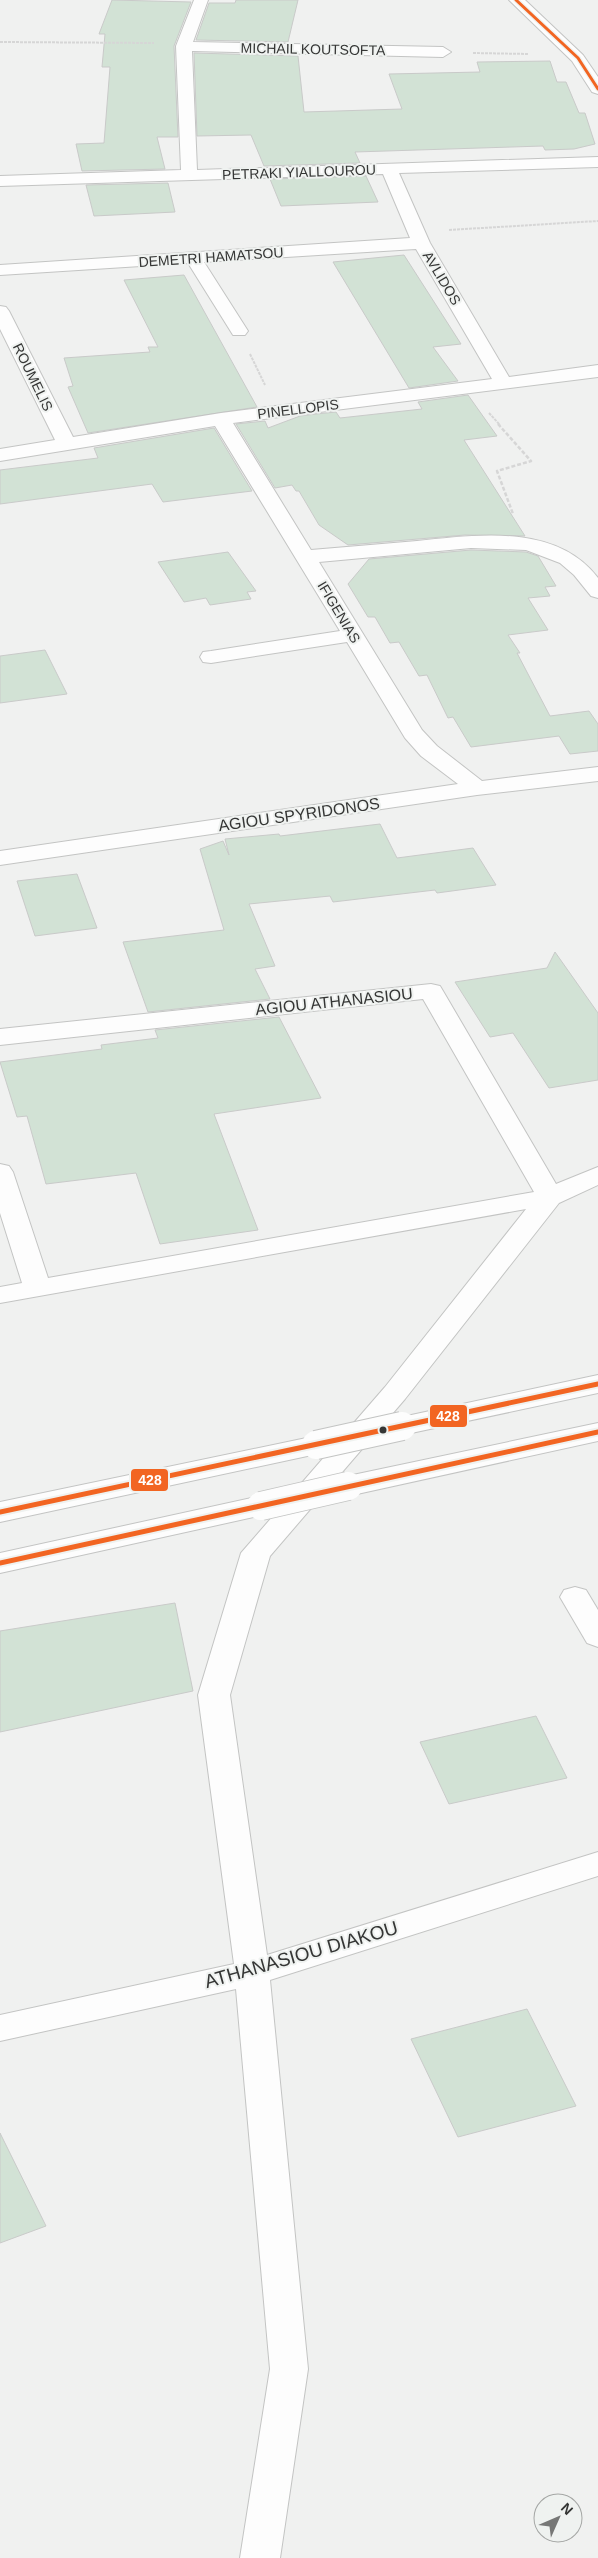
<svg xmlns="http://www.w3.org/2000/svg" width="598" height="2558" viewBox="0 0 598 2558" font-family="Helvetica,sans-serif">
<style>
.building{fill:#d2e2d5;stroke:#c9cac9}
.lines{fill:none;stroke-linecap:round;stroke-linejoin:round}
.minor-casing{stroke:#c3c4c3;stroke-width:2}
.major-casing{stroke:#c3c4c3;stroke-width:2}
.path-far1{stroke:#d6d6d6;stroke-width:2;stroke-dasharray:3 1;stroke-linecap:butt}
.path{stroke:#d6d6d6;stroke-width:2.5;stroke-dasharray:4 2;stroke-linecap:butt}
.minor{fill:#fdfdfd;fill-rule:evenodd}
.major{fill:#fdfdfd;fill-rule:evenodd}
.major-bridge-casing{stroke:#c3c4c3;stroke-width:30;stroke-linecap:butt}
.major-bridge{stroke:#fdfdfd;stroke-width:28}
.bus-1-far1-casing{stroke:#eff2f0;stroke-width:5.5}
.bus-1-casing{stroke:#eff2f0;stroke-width:9}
.bus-1-far1{stroke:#f26522;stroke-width:3}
.bus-1{stroke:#f26522;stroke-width:5}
.bus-dot{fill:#353635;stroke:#eff2f0;stroke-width:2}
.labels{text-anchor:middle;stroke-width:4;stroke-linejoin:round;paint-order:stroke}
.far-street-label{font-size:14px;fill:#353635;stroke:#eff2f0}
.street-label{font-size:16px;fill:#353635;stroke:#eff2f0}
.near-street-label{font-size:19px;fill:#353635;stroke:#eff2f0}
.line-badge{stroke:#eff2f0;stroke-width:2}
.badge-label{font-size:14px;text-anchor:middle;font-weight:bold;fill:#fff}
</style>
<rect width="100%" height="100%" fill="#f0f1f0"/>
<!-- building -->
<g class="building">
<polygon points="112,0 191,2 174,46 178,137 157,137 165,169 82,171 76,144 104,143 110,67 102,67 105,34 99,34"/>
<polygon points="236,0 298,0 288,42 196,40 209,3 235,3"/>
<polygon points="194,53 298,56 304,112 402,109 389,74 480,72 477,62 550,61 557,82 566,82 579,113 585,113 595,144 574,149 545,150 543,146 355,152 360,163 264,166 251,135 197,136"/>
<polygon points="366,176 378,202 281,206 270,179"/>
<polygon points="168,183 175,212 94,216 86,185"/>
<polygon points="404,255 461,344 433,347 458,381 409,388 333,262"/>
<polygon points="184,275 257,407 88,433 68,387 73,386 64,358 150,352 148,347 158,347 124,280"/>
<polygon points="468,395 497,436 464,440 525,536 465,535 348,545 319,525 299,491 296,491 292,485 275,488 236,424 265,421 268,428 300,416 316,414 336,412 340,418 422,409 418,402"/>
<polygon points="214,428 252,491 163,502 152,484 0,504 0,470 98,458 94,448"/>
<polygon points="471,550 526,552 538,556 556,586 545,587 550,596 528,598 548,630 508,635 520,653 517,653 550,716 589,711 598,724 598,751 570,754 559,736 471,747 453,717 448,718 427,675 419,676 399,642 390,643 375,617 368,617 348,584 369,559"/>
<polygon points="228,552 256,591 247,592 251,599 210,605 206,598 184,602 158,562"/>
<polygon points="45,650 67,694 0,703 0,656"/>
<polygon points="380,824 397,858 473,848 496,885 437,893 435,890 333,902 330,896 249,904 275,966 255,969 270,999 148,1012 123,942 224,930 200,849 223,841 229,855 225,839 279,834 280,836"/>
<polygon points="77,874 97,928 35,936 17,881"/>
<polygon points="555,952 598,1013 598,1080 549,1088 513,1033 490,1037 455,982 547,968"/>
<polygon points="279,1017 321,1098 214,1114 258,1230 160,1244 136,1173 46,1184 27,1116 17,1117 0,1062 102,1049 101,1045 158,1038 155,1030"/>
<polygon points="175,1603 193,1691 0,1732 0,1631"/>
<polygon points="536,1716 567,1778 449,1804 420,1742"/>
<polygon points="527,2009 576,2106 458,2137 411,2039"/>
<polygon points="0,2133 46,2226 0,2243"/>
</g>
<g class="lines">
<!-- minor casing -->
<g class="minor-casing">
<g id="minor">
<path d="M194 0H208L193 42 443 47 451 52 443 57 192 51 197 170 598 157V167L399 173 430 243 509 377 598 365V377L233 423 311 550C347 547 382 544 417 541 478 535 556 523 598 578V598L591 596 574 575 560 563 526 550 471 548 319 562 422 730 437 746 482 781 598 767V781L477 795 0 865V851L458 784 421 756 405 738 347 642 211 663 203 662 200 657 203 652 211 651 340 631 215 426 0 461V449L55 440 0 329V306L6 307 9 311 73 437 221 413 492 379 416 249 204 262 248 331 245 335H233L188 263 0 275V265L410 238 383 174 0 186V176L181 170 176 46Z"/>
<polygon points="509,0 525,0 583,55 598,77 598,94 592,92 572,61"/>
<polygon points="431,984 440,986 443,991 556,1184 598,1167 598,1185 559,1203 405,1399 270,1556 230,1695 267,1955 598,1852 598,1876 270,1980 308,2369 280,2558 240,2558 270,2369 236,1989 0,2041 0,2015 234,1964 198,1695 241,1553 385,1387 526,1209 0,1303 0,1287 22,1283 0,1213 0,1164 9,1166 13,1172 48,1278 534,1192 423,999 0,1045 0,1029"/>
<polygon points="575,1587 586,1590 598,1610 598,1647 587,1643 560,1597 564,1590"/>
</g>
</g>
<!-- major casing -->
<g class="major-casing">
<g id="major">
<polygon points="598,1375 598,1393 402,1435 392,1432 388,1426 392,1420 402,1417"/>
<polygon points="598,1423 598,1441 348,1496 338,1493 333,1486 338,1479 348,1476"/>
<polygon points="316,1436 326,1438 331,1445 326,1452 0,1522 0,1502"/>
<polygon points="261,1496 272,1499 276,1506 272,1513 0,1573 0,1553"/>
</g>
</g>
<!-- path-far1 -->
<g class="path-far1">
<polyline points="0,42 154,43"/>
<polyline points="473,53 529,54"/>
<polyline points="449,230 598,221"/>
<polyline points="250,354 265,385"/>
<polyline points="489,413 500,425"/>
</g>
<!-- path -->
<polyline class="path" points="498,424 531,461 497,471 513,514"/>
<!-- minor -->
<use href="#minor" class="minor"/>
<!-- major -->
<use href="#major" class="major"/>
<!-- major-bridge casing -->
<g class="major-bridge-casing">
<g id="major-bridge">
<polyline points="316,1445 402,1426"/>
<polyline points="261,1506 348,1486"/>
</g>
</g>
<!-- major-bridge -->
<use href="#major-bridge" class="major-bridge"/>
<!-- bus-1-far1 casing -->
<g class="bus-1-far1-casing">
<polyline id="bus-1-far1" points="516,0 578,58 598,89"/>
</g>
<!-- bus-1 casing -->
<g class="bus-1-casing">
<g id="bus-1">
<polyline points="0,1512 598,1384"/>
<polyline points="0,1563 598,1432"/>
</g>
</g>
<!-- bus-1-far1 -->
<use href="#bus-1-far1" class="bus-1-far1"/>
<!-- bus-1 -->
<use href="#bus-1" class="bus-1"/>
</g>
<!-- markers -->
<circle class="bus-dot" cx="383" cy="1430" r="4.5"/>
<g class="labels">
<!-- far-street labels -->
<g class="far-street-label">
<text transform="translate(313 49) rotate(1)" y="5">MICHAIL KOUTSOFTA</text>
<text transform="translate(299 172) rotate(-2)" y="5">PETRAKI YIALLOUROU</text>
<text transform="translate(211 257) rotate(-4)" y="5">DEMETRI HAMATSOU</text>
<text transform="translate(442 278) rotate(59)" y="5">AVLIDOS</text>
<text transform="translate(33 377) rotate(64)" y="5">ROUMELIS</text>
<text transform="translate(298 409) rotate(-7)" y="5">PINELLOPIS</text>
<text transform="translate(339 612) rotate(59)" y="5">IFIGENIAS</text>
</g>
<!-- street labels -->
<g class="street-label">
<text transform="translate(299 814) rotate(-8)" y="6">AGIOU SPYRIDONOS</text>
<text transform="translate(334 1001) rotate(-6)" y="6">AGIOU ATHANASIOU</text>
</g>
<!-- near-street labels -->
<g class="near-street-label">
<text transform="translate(301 1954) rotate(-16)" y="7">ATHANASIOU DIAKOU</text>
</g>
</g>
<g class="line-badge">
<rect x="429" y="1404" width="39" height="24" rx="5" fill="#f26522"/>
<rect x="130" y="1468" width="39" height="24" rx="5" fill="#f26522"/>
</g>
<g class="badge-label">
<text x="448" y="1421">428</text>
<text x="150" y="1485">428</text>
</g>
<!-- north arrow -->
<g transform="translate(558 2518) rotate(45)"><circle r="24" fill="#eff2f0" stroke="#a5a7a5"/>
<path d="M0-4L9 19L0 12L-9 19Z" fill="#767776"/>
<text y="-8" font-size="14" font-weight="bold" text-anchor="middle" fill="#353635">N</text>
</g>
</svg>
